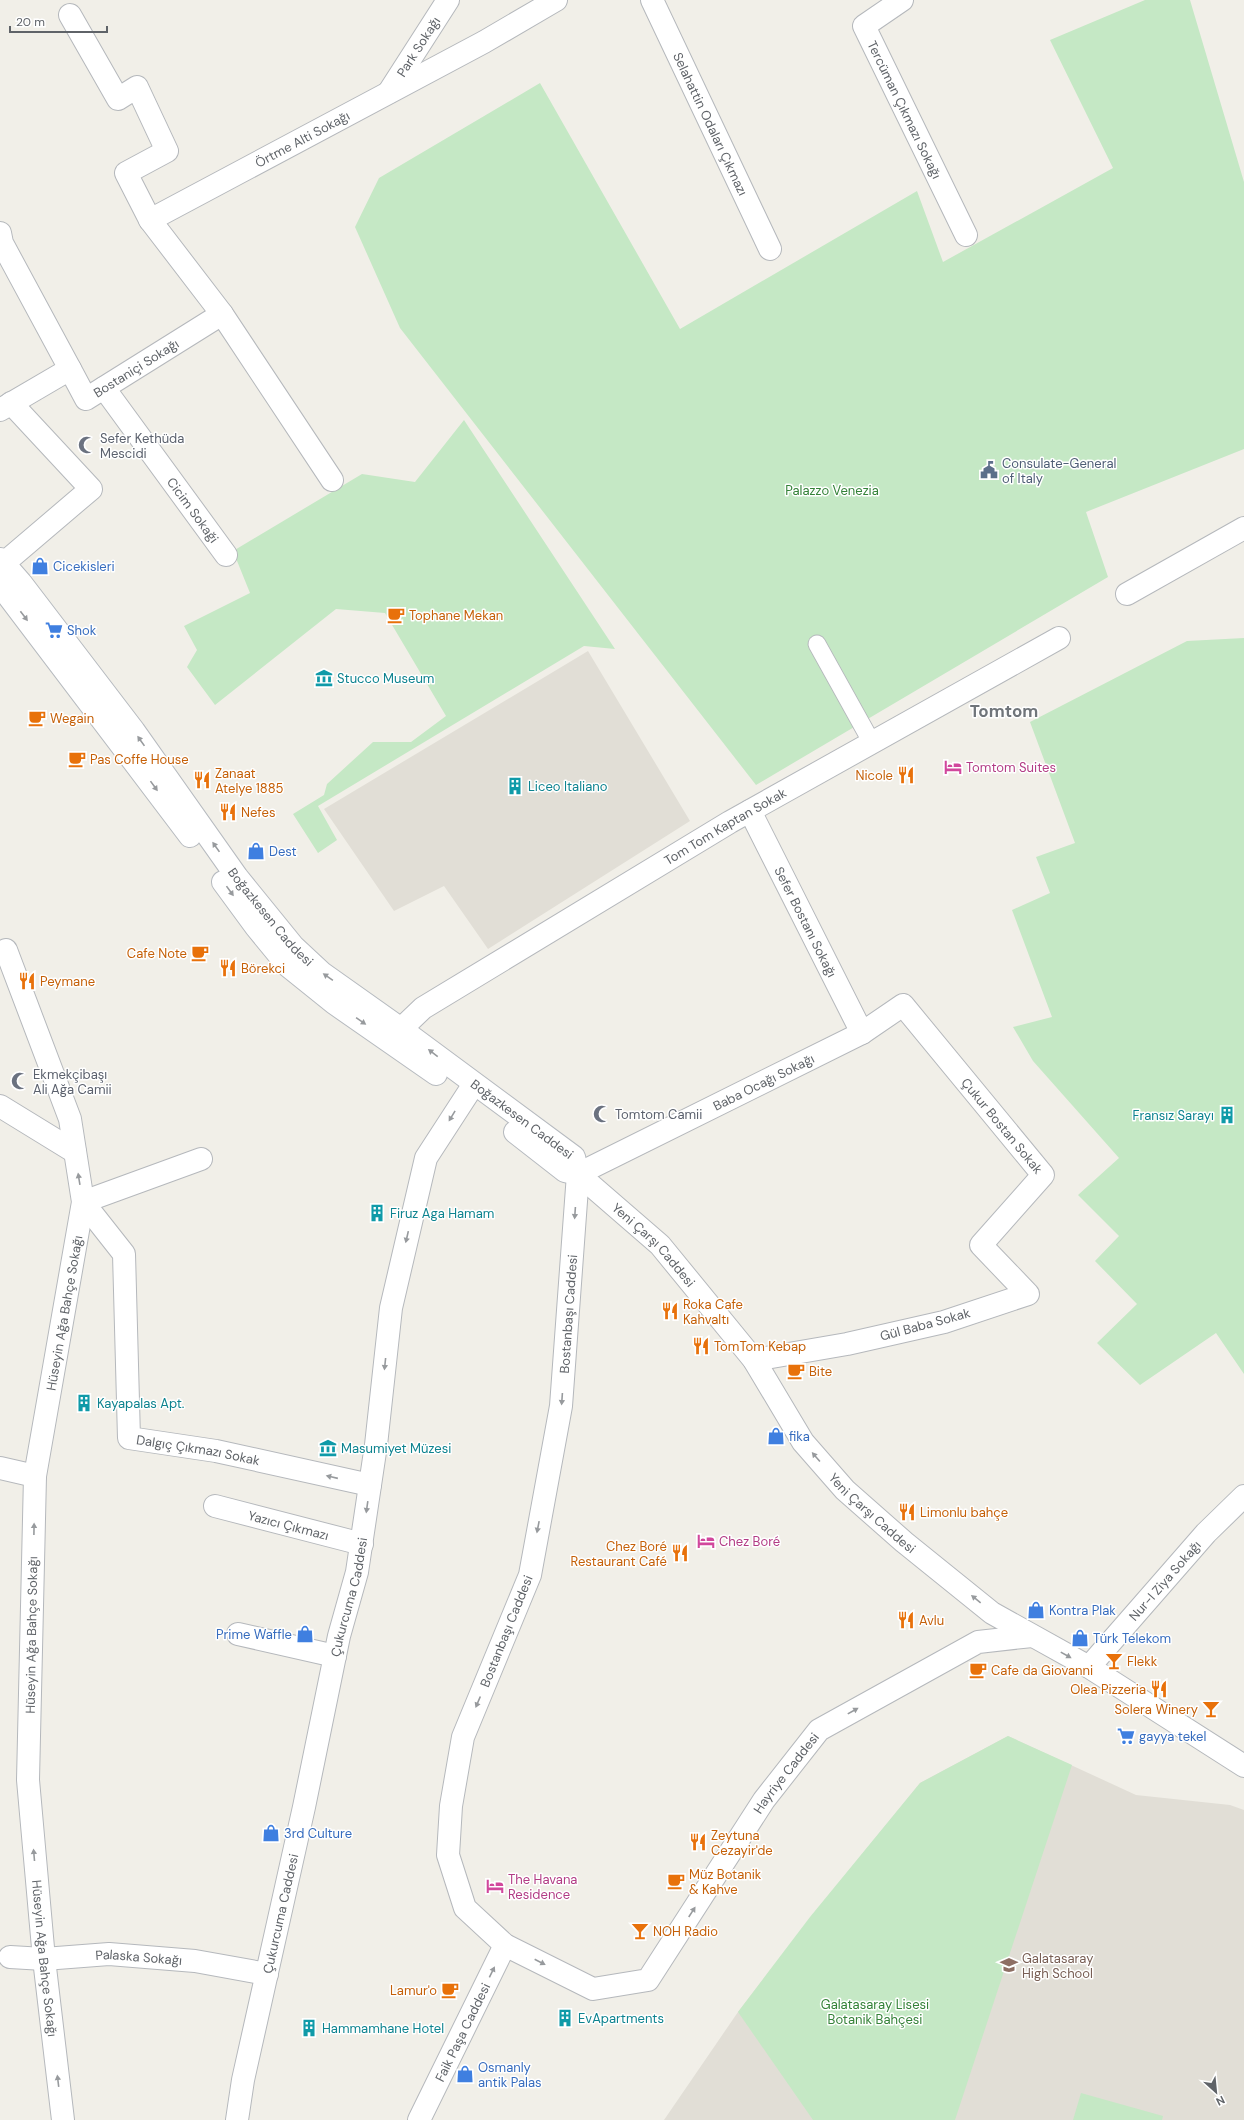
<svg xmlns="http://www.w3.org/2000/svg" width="1244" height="2120" viewBox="0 0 1244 2120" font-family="'DM Sans',sans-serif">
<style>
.education{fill:#e1ded6}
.green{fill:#c5e8c5}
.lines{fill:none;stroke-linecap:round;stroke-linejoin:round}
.lane-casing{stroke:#b5b8bc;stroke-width:19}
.street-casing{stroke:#b5b8bc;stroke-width:24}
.secondary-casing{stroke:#b6babf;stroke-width:24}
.lane{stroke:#fff;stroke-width:17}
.street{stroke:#fff;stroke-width:22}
.secondary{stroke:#fff;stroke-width:22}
.oneway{fill:#979a9d}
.labels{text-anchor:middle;stroke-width:3;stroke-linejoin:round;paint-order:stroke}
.street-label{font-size:13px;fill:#5f6368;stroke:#fff}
.worship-label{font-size:13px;fill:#5b616d;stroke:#fff;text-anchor:start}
.service-label{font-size:13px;fill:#4e5e75;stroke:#fff;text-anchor:start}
.park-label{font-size:13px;fill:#348238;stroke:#fff}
.shop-label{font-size:13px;fill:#366cbe;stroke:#fff;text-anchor:start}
.food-label{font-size:13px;fill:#c56008;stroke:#fff;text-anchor:start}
.culture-label{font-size:13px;fill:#0d838f;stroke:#fff;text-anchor:start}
.hotel-label{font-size:13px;fill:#b23c85;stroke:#fff;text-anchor:start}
.education-label{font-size:13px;fill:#785e54;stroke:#fff;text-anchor:start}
.district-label{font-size:17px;font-weight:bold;fill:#70757a;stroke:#fff}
</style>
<rect width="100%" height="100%" fill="#f1efe8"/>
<!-- education -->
<g class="education">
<polygon points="588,651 690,821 488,949 444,886 394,911 324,809"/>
<polygon points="1008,1736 1136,1795 1230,1805 1244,1810 1244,2120 664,2120 738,2012 810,1918 920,1783"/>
</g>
<!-- green -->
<g class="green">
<polygon points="1145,0 1190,0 1244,182 1244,449 1086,512 1108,577 756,785 400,328 355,227 379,178 540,83 680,329 917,191 943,262 1113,168 1050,40"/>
<polygon points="464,420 615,649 584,646 318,806 337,840 318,853 293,814 324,795 327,784 373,742 411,742 446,716 385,613 336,609 215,705 187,667 197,650 184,626 250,593 233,551 362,474 415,482"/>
<polygon points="1244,638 1244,1374 1216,1333 1140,1385 1097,1343 1137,1304 1095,1261 1119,1236 1078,1195 1119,1158 1033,1061 1013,1027 1052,1017 1012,910 1050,893 1036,857 1075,843 1030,722 1187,641"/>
<polygon points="1008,1736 1072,1765 955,2120 813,2120 738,2012 810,1917 920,1783"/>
<polygon points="1081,2093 1163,2116 1162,2120 1073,2120"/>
</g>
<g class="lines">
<!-- lane casing -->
<g class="lane-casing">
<polyline id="lane" points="817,644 872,743"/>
</g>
<!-- street casing -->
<g class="street-casing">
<g id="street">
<path id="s1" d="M652 0 770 249"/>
<path id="s2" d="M902 0 864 26 966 235"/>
<polyline points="70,15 118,99 137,87 167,151 126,173 150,220"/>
<path id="s3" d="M389 92 448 0"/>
<polyline points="0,233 2,243 70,369"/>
<path id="s4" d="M104 388 226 555"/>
<path id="s5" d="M0 410 70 369 86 399 222 314"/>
<path id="s6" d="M332 480 222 314 150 220 484 42 556 0"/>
<polyline points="4,563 91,489 11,403"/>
<polyline points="1127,594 1244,528"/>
<path id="s7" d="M750 811 862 1033"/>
<path id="s8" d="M6 950 70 1119 83 1202 35 1476 28 1780 44 1959 63 2120"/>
<path id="s9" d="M401 1029 423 1008 730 822 1059 638"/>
<polyline points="0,1106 75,1152"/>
<path id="s10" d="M201 1159 83 1202 124 1254 129 1438 216 1451 370 1485"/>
<path id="s11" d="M578 1174 561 1406 530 1575 463 1737 451 1806 448 1855 465 1908 505 1945 593 1989 648 1980 764 1800 819 1730 978 1642 1032 1636"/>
<path id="s12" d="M578 1174 862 1033 903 1005 1043 1175 981 1245 1028 1294 944 1322 847 1344 754 1360"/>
<path id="s13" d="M578 1174 660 1245 754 1360 803 1442 845 1490 904 1542 992 1613 1089 1667 1244 1766"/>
<polyline points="0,1468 35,1476"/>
<path id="s14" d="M215 1506 362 1544"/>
<polyline points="238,1634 335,1656"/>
<path id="s15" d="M1089 1667 1206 1533 1244 1496"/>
<path id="s16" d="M10 1957 44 1959 109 1954 195 1961 267 1974"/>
<path id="s17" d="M237 2120 243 2080 304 1807 339 1636 357 1572 376 1445 391 1308 426 1158 474 1084"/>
<path id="s18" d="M419 2120 505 1945"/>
</g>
</g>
<!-- secondary casing -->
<g class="secondary-casing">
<g id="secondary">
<path id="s19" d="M0 559 21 583 134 731 237 877 293 946 322 973 401 1029 574 1157 578 1174"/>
<polyline points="0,585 190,836"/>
<polyline points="223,882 256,927 288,966 334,1003 436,1074"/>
<polyline points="515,1132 565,1171 578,1174"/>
</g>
</g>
<!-- lane -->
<use href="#lane" class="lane"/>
<!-- street -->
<use href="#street" class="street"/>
<!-- secondary -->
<use href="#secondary" class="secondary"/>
</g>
<!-- one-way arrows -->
<defs><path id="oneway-solid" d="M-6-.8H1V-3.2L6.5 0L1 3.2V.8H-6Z"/></defs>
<g class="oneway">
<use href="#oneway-solid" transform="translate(24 616) rotate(53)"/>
<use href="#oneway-solid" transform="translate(141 741) rotate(-125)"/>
<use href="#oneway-solid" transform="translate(154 786) rotate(54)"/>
<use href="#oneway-solid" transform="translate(216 847) rotate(-125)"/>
<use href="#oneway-solid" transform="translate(230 891) rotate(54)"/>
<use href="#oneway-solid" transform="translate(328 977) rotate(-145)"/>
<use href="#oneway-solid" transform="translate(361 1021) rotate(35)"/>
<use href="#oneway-solid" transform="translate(433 1053) rotate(-142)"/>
<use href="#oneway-solid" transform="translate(452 1116) rotate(121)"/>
<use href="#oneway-solid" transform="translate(79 1179) rotate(-99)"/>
<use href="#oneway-solid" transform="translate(575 1213) rotate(94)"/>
<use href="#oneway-solid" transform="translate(407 1237) rotate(103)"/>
<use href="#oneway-solid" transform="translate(385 1364) rotate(96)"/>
<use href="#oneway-solid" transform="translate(562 1399) rotate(94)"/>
<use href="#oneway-solid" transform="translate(816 1457) rotate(-131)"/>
<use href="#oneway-solid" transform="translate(332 1477) rotate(-167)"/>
<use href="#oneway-solid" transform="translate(367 1507) rotate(98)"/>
<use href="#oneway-solid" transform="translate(538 1527) rotate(101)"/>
<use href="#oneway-solid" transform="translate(34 1529) rotate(-89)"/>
<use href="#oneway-solid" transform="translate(976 1599) rotate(-141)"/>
<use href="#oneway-solid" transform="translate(1066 1655) rotate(29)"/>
<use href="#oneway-solid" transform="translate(478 1702) rotate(113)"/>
<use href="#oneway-solid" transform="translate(853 1711) rotate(-29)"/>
<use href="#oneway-solid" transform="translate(34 1855) rotate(-95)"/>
<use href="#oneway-solid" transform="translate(692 1912) rotate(-57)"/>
<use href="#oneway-solid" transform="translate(540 1962) rotate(27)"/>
<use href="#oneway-solid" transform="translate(492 1972) rotate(-64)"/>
<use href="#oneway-solid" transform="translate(58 2081) rotate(-97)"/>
</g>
<!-- icons -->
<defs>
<g id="mosque-bare" transform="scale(1.38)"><path d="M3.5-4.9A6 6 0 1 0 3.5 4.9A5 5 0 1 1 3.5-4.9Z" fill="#6b7280" stroke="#fff" stroke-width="2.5" paint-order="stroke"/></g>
<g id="civic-bare" transform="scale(1.38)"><path d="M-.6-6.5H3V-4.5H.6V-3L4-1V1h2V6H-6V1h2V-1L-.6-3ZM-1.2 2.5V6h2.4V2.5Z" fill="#5c6f8a" stroke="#fff" stroke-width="2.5" paint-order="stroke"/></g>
<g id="shop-bare" transform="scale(1.38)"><path d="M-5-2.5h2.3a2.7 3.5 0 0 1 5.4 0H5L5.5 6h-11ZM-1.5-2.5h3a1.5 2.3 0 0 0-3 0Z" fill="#3f7fe0" stroke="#fff" stroke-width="2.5" paint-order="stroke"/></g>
<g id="cafe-bare" transform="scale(1.38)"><path d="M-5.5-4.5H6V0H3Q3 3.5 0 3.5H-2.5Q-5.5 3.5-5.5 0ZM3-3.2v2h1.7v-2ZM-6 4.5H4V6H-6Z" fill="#e8710a" stroke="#fff" stroke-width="2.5" paint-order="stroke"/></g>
<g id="supermarket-bare" transform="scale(1.38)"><path d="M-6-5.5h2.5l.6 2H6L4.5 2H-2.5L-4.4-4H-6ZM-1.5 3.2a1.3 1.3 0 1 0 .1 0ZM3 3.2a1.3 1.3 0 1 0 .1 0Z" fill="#3f7fe0" stroke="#fff" stroke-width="2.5" paint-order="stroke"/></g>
<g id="museum-bare" transform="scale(1.38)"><path d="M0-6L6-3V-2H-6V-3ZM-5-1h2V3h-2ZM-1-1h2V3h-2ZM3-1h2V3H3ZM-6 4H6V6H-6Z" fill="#0f9aa8" stroke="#fff" stroke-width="2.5" paint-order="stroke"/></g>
<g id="hotel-bare" transform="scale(1.38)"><path d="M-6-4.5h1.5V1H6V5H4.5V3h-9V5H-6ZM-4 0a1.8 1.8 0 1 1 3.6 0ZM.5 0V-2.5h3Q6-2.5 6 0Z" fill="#d1479c" stroke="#fff" stroke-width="2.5" paint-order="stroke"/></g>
<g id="restaurant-bare" transform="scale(1.38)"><path d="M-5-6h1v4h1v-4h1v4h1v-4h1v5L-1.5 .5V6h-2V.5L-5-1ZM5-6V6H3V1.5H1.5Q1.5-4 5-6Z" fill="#e8710a" stroke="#fff" stroke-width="2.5" paint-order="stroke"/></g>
<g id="building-bare" transform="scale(1.38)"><path d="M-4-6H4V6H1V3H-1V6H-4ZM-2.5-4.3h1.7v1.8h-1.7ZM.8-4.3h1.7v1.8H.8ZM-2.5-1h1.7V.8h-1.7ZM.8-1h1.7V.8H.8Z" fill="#0f9aa8" stroke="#fff" stroke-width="2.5" paint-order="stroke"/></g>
<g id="bar-bare" transform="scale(1.38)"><path d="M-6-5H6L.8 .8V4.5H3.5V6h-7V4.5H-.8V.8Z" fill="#e8710a" stroke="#fff" stroke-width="2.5" paint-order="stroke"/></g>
<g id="school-bare" transform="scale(1.38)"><path d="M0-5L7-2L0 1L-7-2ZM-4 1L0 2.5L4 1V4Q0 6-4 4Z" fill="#8d6e63" stroke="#fff" stroke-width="2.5" paint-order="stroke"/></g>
</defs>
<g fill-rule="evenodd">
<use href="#mosque-bare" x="87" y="445"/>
<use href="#civic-bare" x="989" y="470"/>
<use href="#shop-bare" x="40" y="566"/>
<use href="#cafe-bare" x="396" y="615"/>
<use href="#supermarket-bare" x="54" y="630"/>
<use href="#museum-bare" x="324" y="678"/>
<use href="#cafe-bare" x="37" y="718"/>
<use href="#cafe-bare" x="77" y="759"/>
<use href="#hotel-bare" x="953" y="767"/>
<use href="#restaurant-bare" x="906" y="775"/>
<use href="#restaurant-bare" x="202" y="780"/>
<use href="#building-bare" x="515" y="786"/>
<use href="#restaurant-bare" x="228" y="812"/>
<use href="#shop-bare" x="256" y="851"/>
<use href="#cafe-bare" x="200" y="953"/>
<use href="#restaurant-bare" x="228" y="968"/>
<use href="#restaurant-bare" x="27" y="981"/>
<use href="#mosque-bare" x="20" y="1081"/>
<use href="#mosque-bare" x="602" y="1114"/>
<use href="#building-bare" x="1227" y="1115"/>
<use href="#building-bare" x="377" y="1213"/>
<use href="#restaurant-bare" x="670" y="1311"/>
<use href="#restaurant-bare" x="701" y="1346"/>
<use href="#cafe-bare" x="796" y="1371"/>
<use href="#building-bare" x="84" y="1403"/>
<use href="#shop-bare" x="776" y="1436"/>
<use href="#museum-bare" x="328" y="1448"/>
<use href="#restaurant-bare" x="907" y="1512"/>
<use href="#hotel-bare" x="706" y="1541"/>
<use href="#restaurant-bare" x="680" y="1553"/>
<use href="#shop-bare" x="1036" y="1610"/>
<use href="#restaurant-bare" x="906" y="1620"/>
<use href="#shop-bare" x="305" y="1634"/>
<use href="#shop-bare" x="1080" y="1638"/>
<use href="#bar-bare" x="1114" y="1661"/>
<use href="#cafe-bare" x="978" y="1670"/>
<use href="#restaurant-bare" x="1159" y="1689"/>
<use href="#bar-bare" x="1211" y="1709"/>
<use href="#supermarket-bare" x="1126" y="1736"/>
<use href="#shop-bare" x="271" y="1833"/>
<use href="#restaurant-bare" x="698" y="1842"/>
<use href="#cafe-bare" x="676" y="1881"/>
<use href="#hotel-bare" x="495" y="1886"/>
<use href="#bar-bare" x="640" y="1931"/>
<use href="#school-bare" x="1009" y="1965"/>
<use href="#cafe-bare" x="450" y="1990"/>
<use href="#building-bare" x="565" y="2018"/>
<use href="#building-bare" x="309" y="2028"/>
<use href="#shop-bare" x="465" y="2074"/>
</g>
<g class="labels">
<!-- street labels -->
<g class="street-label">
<text dy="5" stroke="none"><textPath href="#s3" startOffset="54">Park Sokağı</textPath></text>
<text dy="5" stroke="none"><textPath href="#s2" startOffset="139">Tercüman Çıkmazı Sokağı</textPath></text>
<text dy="5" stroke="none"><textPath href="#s1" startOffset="137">Selahattin Odaları Çıkmazı</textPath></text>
<text dy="5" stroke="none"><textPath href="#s6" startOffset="490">Örtme Alti Sokağı</textPath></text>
<text dy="5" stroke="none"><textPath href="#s5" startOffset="174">Bostaniçi Sokağı</textPath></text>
<text dy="5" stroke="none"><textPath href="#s4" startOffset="151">Cicim Sokaği</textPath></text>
<text dy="5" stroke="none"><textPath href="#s9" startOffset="383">Tom Tom Kaptan Sokak</textPath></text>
<text dy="5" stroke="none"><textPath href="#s19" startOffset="449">Boğazkesen Caddesi</textPath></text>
<text dy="5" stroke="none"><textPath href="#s7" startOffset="124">Sefer Bostanı Sokağı</textPath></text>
<text dy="5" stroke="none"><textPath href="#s12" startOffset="207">Baba Ocağı Sokağı</textPath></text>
<text dy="5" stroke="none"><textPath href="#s19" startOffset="773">Boğazkesen Caddesi</textPath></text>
<text dy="5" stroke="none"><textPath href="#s12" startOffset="523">Çukur Bostan Sokak</textPath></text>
<text dy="5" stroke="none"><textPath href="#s13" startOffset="104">Yeni Çarşı Caddesi</textPath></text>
<text transform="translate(64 1313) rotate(-80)" y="5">Hüseyin Ağa Bahçe Sokağı</text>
<text transform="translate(568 1314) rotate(-86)" y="5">Bostanbaşı Caddesi</text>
<text transform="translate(925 1324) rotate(-15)" y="5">Gül Baba Sokak</text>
<text dy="5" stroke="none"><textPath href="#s10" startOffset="446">Dalgıç Çıkmazı Sokak</textPath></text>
<text dy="5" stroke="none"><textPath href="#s13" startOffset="452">Yeni Çarşı Caddesi</textPath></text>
<text dy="5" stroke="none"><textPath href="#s14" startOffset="76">Yazıcı Çıkmazı</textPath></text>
<text dy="5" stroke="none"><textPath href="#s15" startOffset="115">Nur-I Ziya Sokağı</textPath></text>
<text dy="5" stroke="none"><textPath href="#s17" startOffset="535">Çukurcuma Caddesi</textPath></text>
<text transform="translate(506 1631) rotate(-68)" y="5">Bostanbaşı Caddesi</text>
<text transform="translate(31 1635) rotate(-89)" y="5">Hüseyin Ağa Bahçe Sokağı</text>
<text dy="5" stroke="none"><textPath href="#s11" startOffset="1212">Hayriye Caddesi</textPath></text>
<text dy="5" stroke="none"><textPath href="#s17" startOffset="211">Çukurcuma Caddesi</textPath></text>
<text dy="5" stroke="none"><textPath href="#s8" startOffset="1026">Hüseyin Ağa Bahçe Sokağı</textPath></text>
<text dy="5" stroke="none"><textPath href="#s16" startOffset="129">Palaska Sokağı</textPath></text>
<text dy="5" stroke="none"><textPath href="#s18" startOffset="98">Faik Paşa Caddesi</textPath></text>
</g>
<!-- worship labels -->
<g class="worship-label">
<text x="100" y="443">Sefer Kethüda<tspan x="100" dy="15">Mescidi</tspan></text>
<text x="33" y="1079">Ekmekçibaşı<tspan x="33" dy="15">Ali Ağa Camii</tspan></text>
<text x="615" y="1119">Tomtom Camii</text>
</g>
<!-- service labels -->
<g class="service-label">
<text x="1002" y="468">Consulate-General<tspan x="1002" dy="15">of Italy</tspan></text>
</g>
<!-- park labels -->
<g class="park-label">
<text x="832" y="495">Palazzo Venezia</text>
<text x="875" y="2009">Galatasaray Lisesi<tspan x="875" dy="15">Botanik Bahçesi</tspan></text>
</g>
<!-- shop labels -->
<g class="shop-label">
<text x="53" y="571">Cicekisleri</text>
<text x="67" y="635">Shok</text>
<text x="269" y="856">Dest</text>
<text x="789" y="1441">fika</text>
<text x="1049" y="1615">Kontra Plak</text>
<text x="292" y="1639" text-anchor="end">Prime Waffle</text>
<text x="1093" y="1643">Türk Telekom</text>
<text x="1139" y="1741">gayya tekel</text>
<text x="284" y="1838">3rd Culture</text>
<text x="478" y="2072">Osmanly<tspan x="478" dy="15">antik Palas</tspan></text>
</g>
<!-- food labels -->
<g class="food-label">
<text x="409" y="620">Tophane Mekan</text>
<text x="50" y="723">Wegain</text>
<text x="90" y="764">Pas Coffe House</text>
<text x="215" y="778">Zanaat<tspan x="215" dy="15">Atelye 1885</tspan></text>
<text x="893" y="780" text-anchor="end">Nicole</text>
<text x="241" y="817">Nefes</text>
<text x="187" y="958" text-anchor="end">Cafe Note</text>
<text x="241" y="973">Börekci</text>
<text x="40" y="986">Peymane</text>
<text x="683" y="1309">Roka Cafe<tspan x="683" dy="15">Kahvaltı</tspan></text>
<text x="714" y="1351">TomTom Kebap</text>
<text x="809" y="1376">Bite</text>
<text x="920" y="1517">Limonlu bahçe</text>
<text x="667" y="1551" text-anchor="end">Chez Boré<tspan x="667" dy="15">Restaurant Café</tspan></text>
<text x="919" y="1625">Avlu</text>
<text x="1127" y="1666">Flekk</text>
<text x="991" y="1675">Cafe da Giovanni</text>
<text x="1146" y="1694" text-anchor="end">Olea Pizzeria</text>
<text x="1198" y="1714" text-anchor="end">Solera Winery</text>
<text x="711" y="1840">Zeytuna<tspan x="711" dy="15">Cezayir'de</tspan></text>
<text x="689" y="1879">Müz Botanik<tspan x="689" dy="15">&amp; Kahve</tspan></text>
<text x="653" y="1936">NOH Radio</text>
<text x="437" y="1995" text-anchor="end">Lamur'o</text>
</g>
<!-- culture labels -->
<g class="culture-label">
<text x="337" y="683">Stucco Museum</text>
<text x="528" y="791">Liceo Italiano</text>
<text x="1214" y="1120" text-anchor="end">Fransız Sarayı</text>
<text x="390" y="1218">Firuz Aga Hamam</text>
<text x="97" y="1408">Kayapalas Apt.</text>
<text x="341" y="1453">Masumiyet Müzesi</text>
<text x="578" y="2023">EvApartments</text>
<text x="322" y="2033">Hammamhane Hotel</text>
</g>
<!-- hotel labels -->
<g class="hotel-label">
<text x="966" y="772">Tomtom Suites</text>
<text x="719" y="1546">Chez Boré</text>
<text x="508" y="1884">The Havana<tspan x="508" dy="15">Residence</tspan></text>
</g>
<!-- education labels -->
<g class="education-label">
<text x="1022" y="1963">Galatasaray<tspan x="1022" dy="15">High School</tspan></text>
</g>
<!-- district labels -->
<g class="district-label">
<text x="1004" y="717">Tomtom</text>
</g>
</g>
<!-- north arrow -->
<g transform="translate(1216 2092) rotate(153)" stroke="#ffffff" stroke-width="3" paint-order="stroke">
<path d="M0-3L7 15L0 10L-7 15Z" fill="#5f6368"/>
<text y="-6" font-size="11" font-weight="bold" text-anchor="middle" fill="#5f6368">N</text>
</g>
<!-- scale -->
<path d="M10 26v6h97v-6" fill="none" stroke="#5f6368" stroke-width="2"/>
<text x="16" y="26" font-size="12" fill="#5f6368" stroke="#ffffff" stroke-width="3" paint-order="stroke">20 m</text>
</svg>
